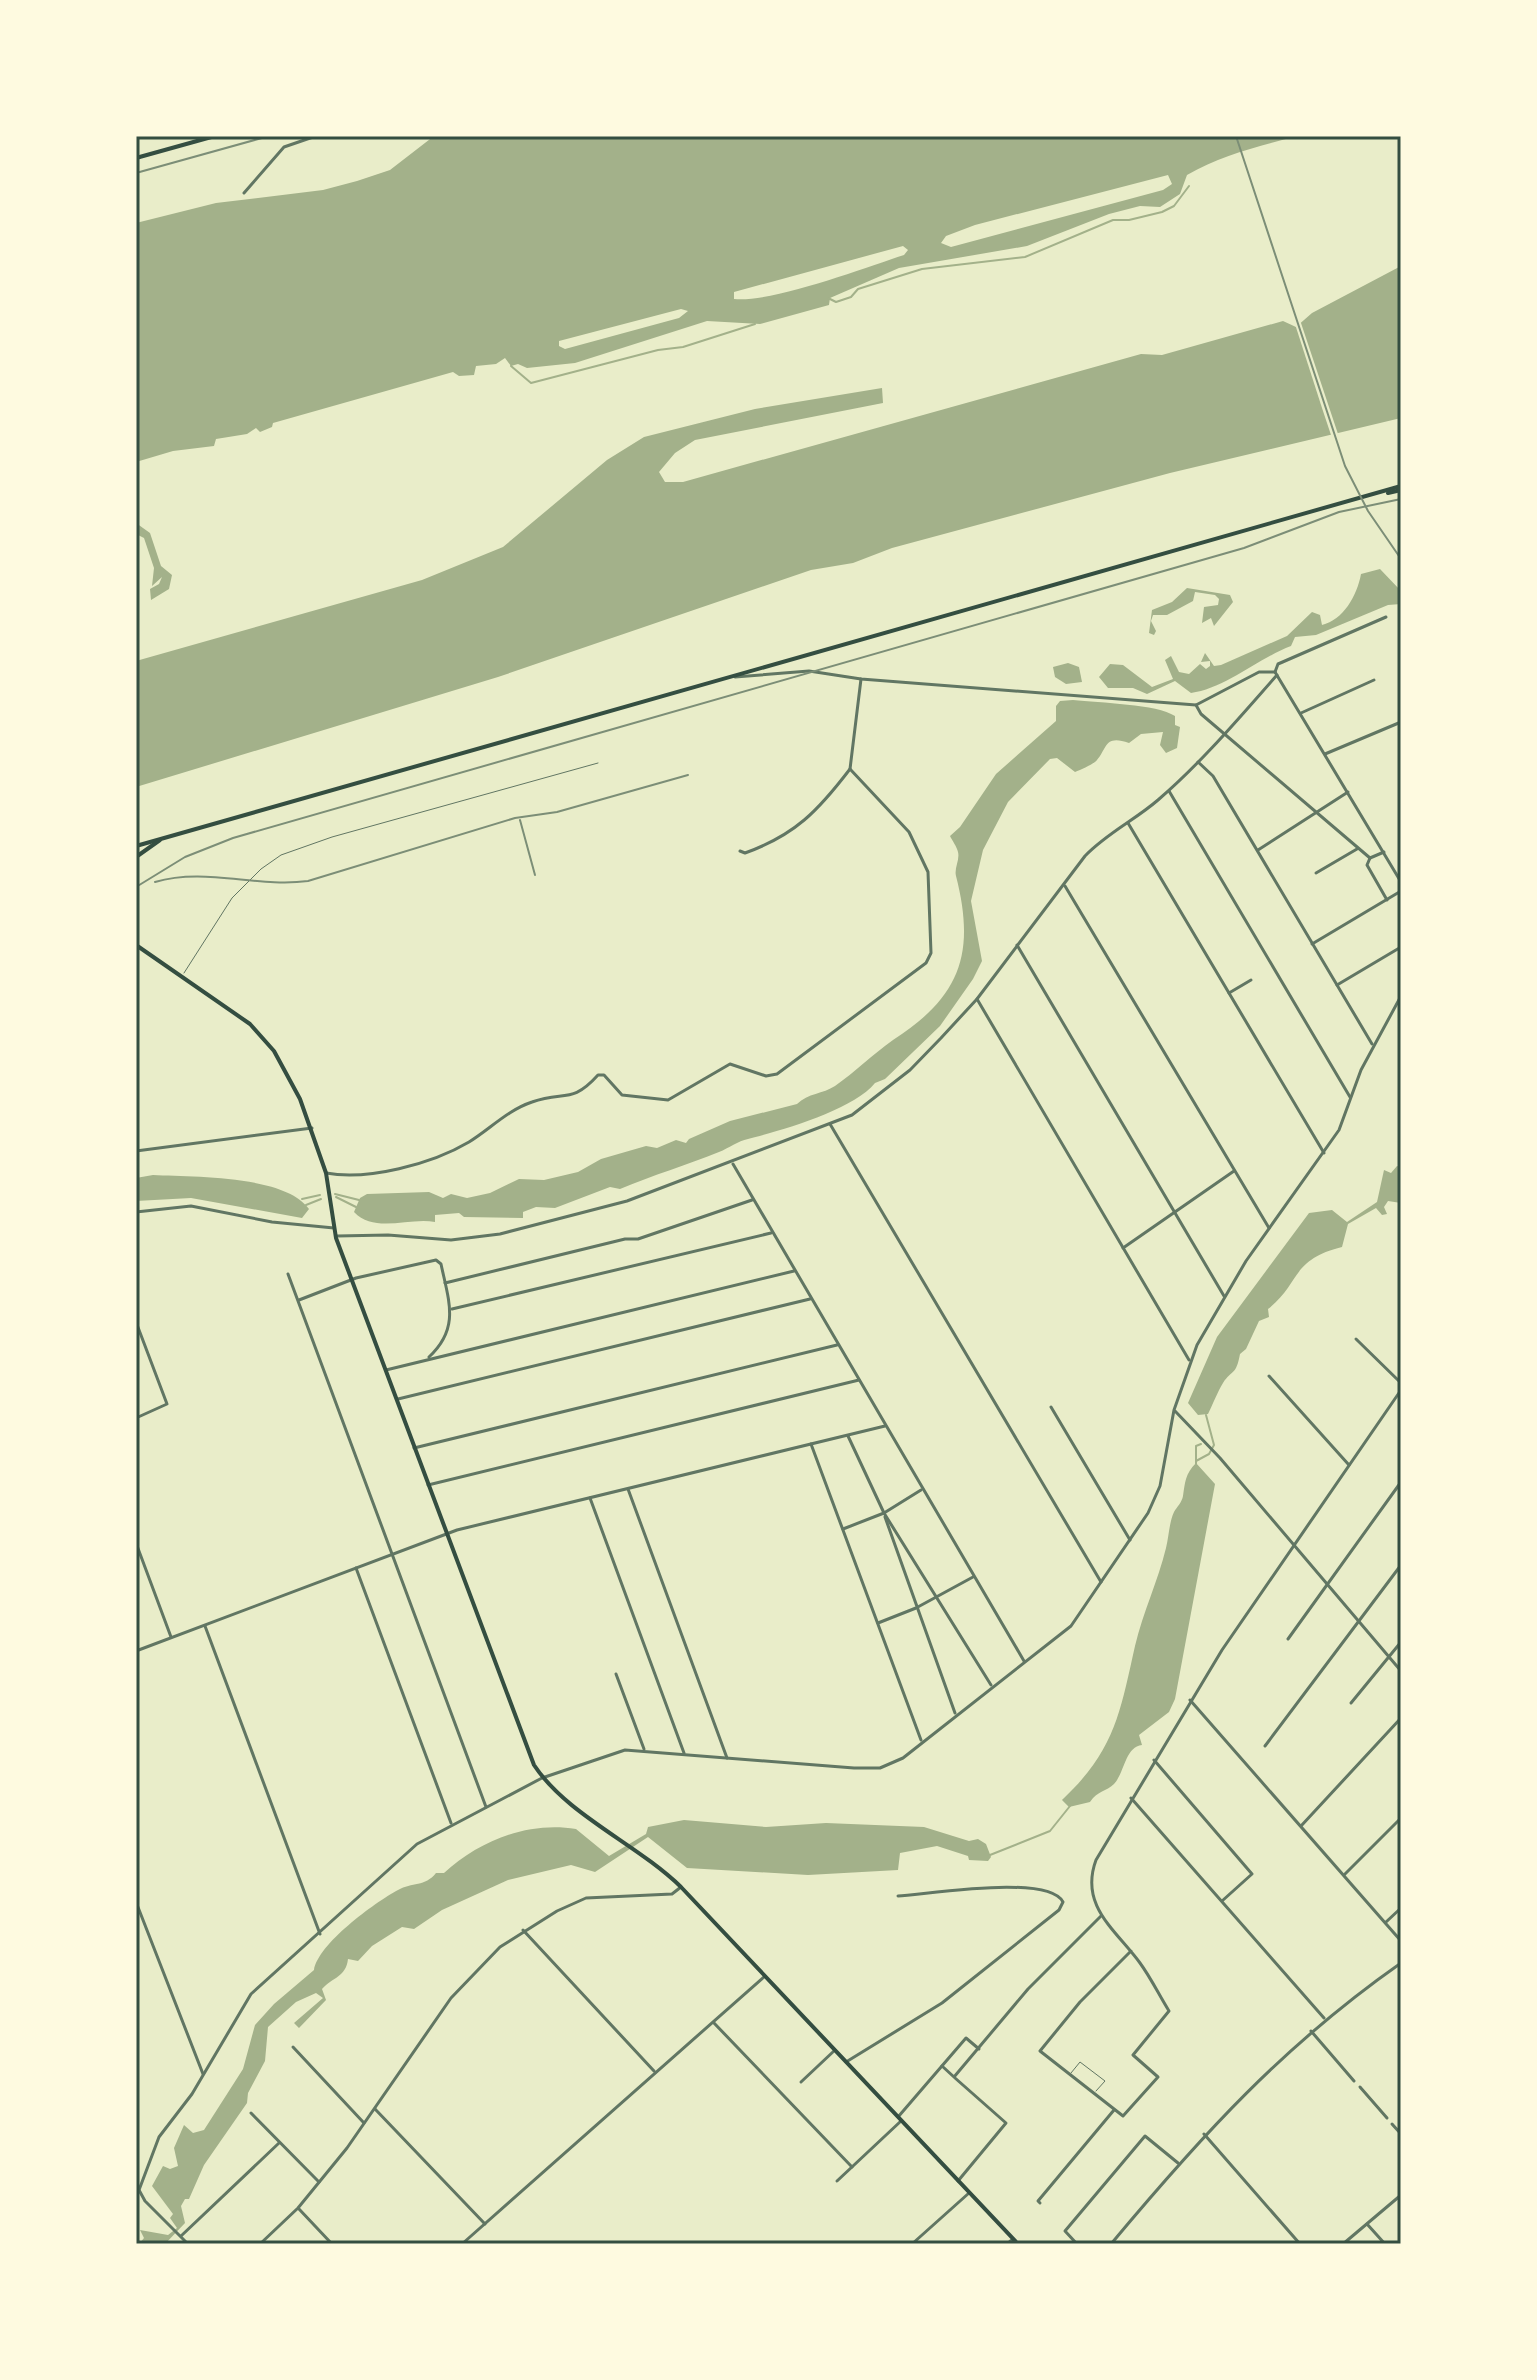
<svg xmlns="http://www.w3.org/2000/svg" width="1537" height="2380" viewBox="0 0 1537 2380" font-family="'Times New Roman',serif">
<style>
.water{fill:#a3b18a;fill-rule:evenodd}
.pier{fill:#e9edc9}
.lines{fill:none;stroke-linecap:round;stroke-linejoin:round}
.stream{stroke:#a3b18a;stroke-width:2}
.service{stroke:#617663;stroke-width:1}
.minor{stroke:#617663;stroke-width:3}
.secondary{stroke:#344e41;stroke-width:4}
.primary{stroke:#344e41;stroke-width:4}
.rail{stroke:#7c8e77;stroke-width:2}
.neatline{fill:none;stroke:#344e41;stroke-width:3}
</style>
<rect width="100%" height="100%" fill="#e9edc9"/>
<!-- water -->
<g class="water">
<path d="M434 136 489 138 1298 136C1259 146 1222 155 1187 175L1180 194 1160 207 1140 206 1109 214 1027 246 899 268 830 298 829 305 760 324 707 321 575 363 527 368 518 364 511 366 505 358 496 364 476 366 474 375 459 376 453 372 273 423 272 427 260 432 256 428 247 434 216 439 214 446 173 451 136 462V223L216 203 323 190 357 181 390 170ZM1168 175 1172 184 1163 190 951 247 941 243 946 236 975 225ZM903 246 908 250 904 255C864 268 772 303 734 299V292ZM681 309 688 311 679 318 565 349 559 346V341Z"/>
<polygon points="1401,266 1401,418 1170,473 892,548 853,563 811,570 498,677 136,787 136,661 422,580 503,547 607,460 644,437 755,409 882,388 883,403 695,440 675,453 659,472 665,482 683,482 1141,354 1162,355 1283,321 1296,327 1312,313"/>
<polygon points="136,523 150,533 161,566 172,575 169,589 151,600 150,589 159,584 162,577 152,586 154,568 144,538 136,534"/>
<path d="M1380 569 1401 591V604L1388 605 1316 635 1295 637 1291 646C1259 658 1224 689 1191 693L1175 681 1147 694 1133 688H1108L1099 677 1110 664 1123 665 1152 687 1173 679 1165 660 1171 656 1179 672 1189 674 1200 664 1206 669 1210 666V661L1201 662 1205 653 1214 666 1221 665 1287 636 1312 612 1320 615 1322 625C1343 620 1357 596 1361 574Z"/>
<polygon points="1187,588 1230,595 1233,602 1214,626 1211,618 1202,623 1204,607 1218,605 1219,599 1215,595 1195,592 1193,601 1167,615 1153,615 1151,621 1156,631 1154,635 1149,633 1152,610 1172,602"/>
<polygon points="1068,663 1079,667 1082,682 1066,684 1055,677 1053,667"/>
<path d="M1073 700C1100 703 1157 704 1175 716V725L1180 727 1177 748 1166 753 1160 745 1163 732 1141 734 1129 743C1104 734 1107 749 1097 760 1094 764 1082 769 1075 772L1057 758 1050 759 1008 802 983 850 971 901 982 961 973 979 940 1026 885 1079 875 1083C853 1110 783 1130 748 1139 738 1141 729 1148 719 1152 687 1165 653 1175 620 1189L610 1187 555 1208 536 1207 523 1212V1218L464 1217 459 1213 435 1215V1222C409 1217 375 1234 354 1212L360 1198 367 1194 429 1192 443 1198 451 1194 467 1198 490 1193 519 1179 544 1180 578 1172 601 1159 646 1146 657 1148 676 1140 686 1143 689 1139 730 1121 797 1104C808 1093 823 1094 835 1086 855 1072 873 1054 893 1040 960 997 976 954 956 876 954 868 960 860 958 852 957 847 952 840 950 836L960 827 996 774 1056 721V706L1060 701Z"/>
<path d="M1397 1166 1401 1167V1203L1388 1201 1384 1207 1387 1214 1382 1215 1376 1208 1348 1224 1342 1247C1290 1260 1301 1283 1268 1309L1269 1317 1259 1321 1246 1349 1240 1354C1236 1376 1232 1369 1223 1383 1218 1391 1212 1406 1208 1414L1198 1415 1188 1403 1217 1337 1309 1213 1332 1210 1347 1222 1377 1202 1384 1170 1391 1173Z"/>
<path d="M153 1175C193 1177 285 1175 309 1209L302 1218 191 1198 136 1201V1178Z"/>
<path d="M1196 1463 1215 1484 1175 1699 1169 1712 1139 1735 1142 1745C1125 1747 1125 1772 1114 1784 1106 1792 1098 1790 1090 1802L1069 1807 1062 1800C1115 1750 1120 1713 1135 1646 1143 1612 1158 1581 1166 1548 1169 1536 1169 1523 1174 1512 1177 1507 1182 1502 1183 1496 1185 1483 1185 1474 1196 1463Z"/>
<path d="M684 1820 766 1827 826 1823 924 1827 969 1841 978 1839 986 1844 991 1857 988 1861 969 1860 968 1856 937 1846 900 1853 898 1870 808 1875 687 1868 648 1837 595 1872 571 1865 508 1880 442 1910 414 1929 402 1927 372 1946 358 1961 348 1959C346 1977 333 1977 322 1989L326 2000 299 2028 294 2023 323 1998 316 1993 296 2002 268 2027 265 2061 248 2093 247 2103 204 2165 189 2199H185L181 2206 185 2223 165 2244H139L144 2238 140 2230 168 2235 177 2228 170 2218 173 2214 152 2186 163 2166 170 2169 178 2166 174 2148 184 2125 193 2133 204 2130 243 2069 255 2025 274 2004 314 1970C318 1944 374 1903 398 1890 412 1882 425 1887 436 1873H444C479 1841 528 1821 576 1829L609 1856 646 1834 648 1827Z"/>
</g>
<!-- pier -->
<polygon class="pier" points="1300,320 1339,437 1332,438 1322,408 1294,321"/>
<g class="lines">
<!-- stream -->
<g class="stream">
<polyline points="828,298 836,302 851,297 858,289 922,269 1025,257 1113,220 1129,220 1162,212 1174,206 1189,186"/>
<polyline points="511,366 531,383 658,350 683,347 755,324"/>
<polyline points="335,1194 359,1200"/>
<polyline points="336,1197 356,1207"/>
<polyline points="302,1199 320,1195"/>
<polyline points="306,1205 321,1199"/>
<polyline points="1196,1461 1209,1454 1214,1445 1206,1415"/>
<polyline points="1196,1465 1196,1446 1201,1444"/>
<polyline points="990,1855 1050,1831 1070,1806"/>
</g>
<!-- service -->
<g class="service">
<polyline points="184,973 232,898 261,869 281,855 332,837 598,763"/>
<polyline points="1071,2073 1080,2062 1105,2081 1096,2091"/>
</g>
<!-- minor -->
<g class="minor">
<polyline points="244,193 284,147 316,136"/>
<polyline points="1275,672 1401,882"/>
<polyline points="1275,672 1278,664 1386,617"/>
<polyline points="735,677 809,671 861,679 1196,705 1201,714 1370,858"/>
<polyline points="1196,705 1259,672 1275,672"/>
<polyline points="1301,713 1374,680"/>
<polyline points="1325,754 1401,722"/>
<polyline points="1198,762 1213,776 1372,1044"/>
<polyline points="1169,791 1350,1097"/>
<polyline points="1128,823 1324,1153"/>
<polyline points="1258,850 1348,792"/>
<path d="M740 851 745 853C795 835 818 811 850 769"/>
<polyline points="1370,858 1367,865 1387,900"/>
<polyline points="1370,858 1384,852"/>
<polyline points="1316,873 1357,849"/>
<polyline points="1065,886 1269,1228"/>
<polyline points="1312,944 1401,891"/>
<polyline points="1017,945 1224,1296"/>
<polyline points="1337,985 1401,947"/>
<polyline points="1229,993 1251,980"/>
<polyline points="977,999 1189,1360"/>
<polyline points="830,1124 1101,1582"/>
<polyline points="136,1151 312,1128"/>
<polyline points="733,1164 1024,1661"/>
<path d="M326 1173C367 1181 432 1164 469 1142 490 1129 508 1110 532 1102 564 1090 571 1105 598 1075H604L622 1095 668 1100 730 1064 766 1076 777 1074 926 963 931 953 928 872 909 832 850 769 861 679"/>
<polyline points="136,1212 191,1206 272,1222 334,1228"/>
<path d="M337 1236 388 1235 451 1240 500 1234 627 1201 852 1115 910 1070 941 1038 977 999 1085 856C1107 833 1135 820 1158 800 1202 762 1239 718 1277 675"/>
<polyline points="1123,1248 1234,1171"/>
<polyline points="288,1274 486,1807"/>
<polyline points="445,1283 625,1239 638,1239 752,1200"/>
<path d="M299 1300 356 1278 436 1260 441 1264C449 1302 460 1328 429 1357"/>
<polyline points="452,1309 771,1233"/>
<polyline points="136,1322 167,1404 136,1418"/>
<polyline points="1356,1339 1401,1383"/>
<polyline points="386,1370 794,1271"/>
<polyline points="1269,1376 1349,1465"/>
<polyline points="398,1399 810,1299"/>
<polyline points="1051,1407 1130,1540"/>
<polyline points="1175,1411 1220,1458 1401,1671"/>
<polyline points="848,1436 884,1513 991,1685"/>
<polyline points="811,1444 921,1740"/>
<polyline points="414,1448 837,1345"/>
<polyline points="428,1485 859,1380"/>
<polyline points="628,1489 727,1758"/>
<polyline points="590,1498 684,1753"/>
<polyline points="885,1517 955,1713"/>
<polyline points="843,1529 884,1513 921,1490"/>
<polyline points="136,1543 171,1637"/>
<polyline points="356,1568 451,1823"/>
<polyline points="878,1623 916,1608 973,1577"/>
<polyline points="205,1626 320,1934"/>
<polyline points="1288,1639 1401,1482"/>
<polyline points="136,1651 457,1530 885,1426"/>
<polyline points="616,1674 644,1749"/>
<polyline points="1190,1700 1401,1941"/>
<polyline points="1351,1703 1401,1642"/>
<polyline points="1265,1746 1401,1565"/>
<polyline points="1154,1760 1252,1874 1222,1901"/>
<polyline points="1131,1798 1324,2018"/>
<polyline points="1301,1826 1401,1718"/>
<polyline points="1344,1875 1401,1818"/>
<polyline points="136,1902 203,2074"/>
<polyline points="1386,1922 1401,1908"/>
<polyline points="523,1930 654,2071"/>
<path d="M1131 1951 1080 2002 1040 2051 1123 2116 1158 2077 1133 2055 1169 2011C1159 1995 1151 1978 1140 1963 1116 1930 1079 1906 1096 1860L1222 1650 1401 1390"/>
<polyline points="714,2023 852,2167"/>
<polyline points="1311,2031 1354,2081"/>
<polyline points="293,2047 364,2123"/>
<path d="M846 2062 942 2003 1059 1910 1063 1902C1048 1874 930 1894 898 1896"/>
<polyline points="942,2066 954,2077 1028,1989 1101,1916"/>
<polyline points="955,2078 1006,2123 958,2181"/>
<polyline points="801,2082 835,2050"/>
<polyline points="1360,2087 1387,2118"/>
<polyline points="375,2109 485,2224"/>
<polyline points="251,2113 319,2182"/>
<polyline points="898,2117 966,2038 979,2049"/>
<polyline points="1392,2124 1401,2134"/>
<polyline points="1204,2134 1300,2244"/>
<polyline points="837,2181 901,2121"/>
<polyline points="139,2190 159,2137 192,2094 251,1994 417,1844 542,1778 625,1750 854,1768 880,1768 903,1758 1071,1626 1148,1513 1160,1486 1174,1410 1197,1345 1246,1261 1339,1130 1361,1070 1401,996"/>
<polyline points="139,2190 145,2201 188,2244"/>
<polyline points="1040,2203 1038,2201 1114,2110"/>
<polyline points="299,2209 332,2244"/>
<polyline points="1367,2224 1385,2244"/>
<polyline points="181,2236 279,2143"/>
<polyline points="260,2244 298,2208 347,2148 451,1998 500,1947 557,1911 586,1898 672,1894 681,1887"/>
<polyline points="462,2244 765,1976"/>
<polyline points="912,2244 969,2193"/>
<polyline points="1007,2244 1013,2239"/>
<polyline points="1077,2244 1065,2231 1145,2136 1178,2163"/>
<path d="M1111 2244C1202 2135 1284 2045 1401 1963"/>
<polyline points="1343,2244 1401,2195"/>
</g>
<!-- secondary -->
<g class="secondary">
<polyline points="1388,493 1401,490"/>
<polyline points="136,846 1401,486"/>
<polyline points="136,857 160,840"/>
<path d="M136 945 250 1024 274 1051 300 1099 326 1173 336 1238 534 1765C567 1815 637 1844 681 1887L1018 2244"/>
</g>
<!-- primary -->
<polyline class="primary" points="136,158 215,136"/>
<!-- rail -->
<g class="rail">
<polyline points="1236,136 1345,466 1368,511 1401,559"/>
<polyline points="136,173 269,136"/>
<polyline points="520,820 535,875"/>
<path d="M155 882C205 867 257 888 308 881L515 818 557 812 688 775"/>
<polyline points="136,887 185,857 233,838 1244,548 1339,512 1401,499"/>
</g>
</g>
<!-- border -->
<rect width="1537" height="2380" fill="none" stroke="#fefae0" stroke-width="276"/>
<rect x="138" y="138" width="1261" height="2104" class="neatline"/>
</svg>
